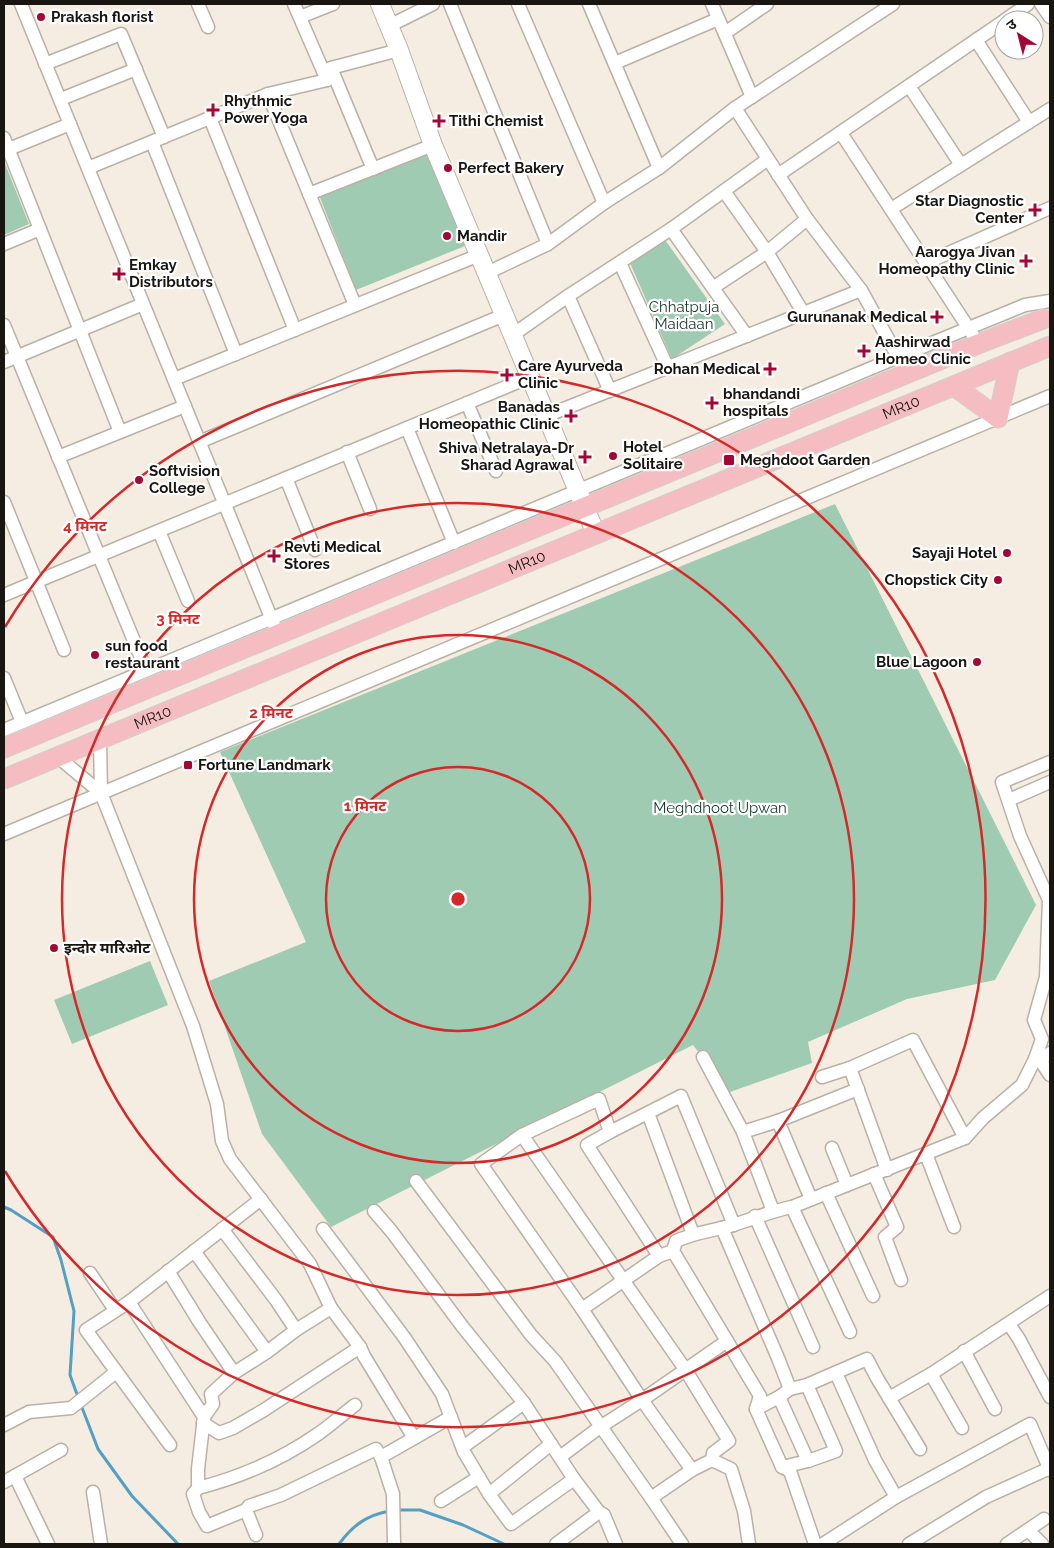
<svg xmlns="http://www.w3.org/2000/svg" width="1054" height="1548" viewBox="0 0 1054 1548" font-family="Raleway,'Noto Sans Devanagari',sans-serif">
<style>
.green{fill:#9fcbb3}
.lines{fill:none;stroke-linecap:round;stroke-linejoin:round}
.stream{stroke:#549fc4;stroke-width:3}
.street-casing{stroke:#b9b1a6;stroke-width:15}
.secondary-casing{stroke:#b9b1a6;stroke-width:20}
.primary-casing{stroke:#d1d0d0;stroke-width:21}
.street{stroke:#fff;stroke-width:12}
.secondary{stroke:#fff;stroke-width:18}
.primary{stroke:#f5bdc1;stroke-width:19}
.ring{fill:none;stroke:#d62828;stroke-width:2.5}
.poi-dot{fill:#a40736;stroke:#fff;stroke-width:2}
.labels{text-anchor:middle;stroke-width:4.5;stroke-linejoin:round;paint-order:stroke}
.poi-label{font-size:15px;font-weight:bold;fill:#191612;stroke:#fff;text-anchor:start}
.park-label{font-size:15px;fill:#183929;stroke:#fff}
.street-label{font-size:15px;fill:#191612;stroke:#fff}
.centre{fill:#d62828;stroke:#fff;stroke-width:2.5}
.ring-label{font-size:15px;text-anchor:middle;font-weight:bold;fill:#d62828;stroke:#fff;stroke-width:4.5;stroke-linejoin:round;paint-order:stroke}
</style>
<rect width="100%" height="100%" fill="#f5ede1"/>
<!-- green -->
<g class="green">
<polygon points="424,147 427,155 429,154 465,246 356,290 317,190"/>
<polygon points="4,161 29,224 4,235"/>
<polygon points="663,237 725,324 672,359 630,263"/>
<polygon points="835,504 1036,905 995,980 907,999 808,1042 812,1063 730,1092 693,1045 331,1227 262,1134 209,981 306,942 220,752"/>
<polygon points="150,961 168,1005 72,1044 54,1000"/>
</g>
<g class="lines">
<!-- stream -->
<g class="stream">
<polyline points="4,1207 11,1210 53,1237 61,1260 74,1311 70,1375 78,1397"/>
<polyline points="81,1405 98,1449 132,1496 178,1544"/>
<polyline points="397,1510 420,1510 463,1525 504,1544"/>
<path d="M339 1544C353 1525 367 1515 390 1511"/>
</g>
<!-- street casing -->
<g class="street-casing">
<g id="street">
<polyline points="21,4 274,625"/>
<polyline points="198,4 208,27"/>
<polyline points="294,4 327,80"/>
<polyline points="450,4 548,244"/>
<polyline points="518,4 604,203"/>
<polyline points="589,4 659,168"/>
<polyline points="712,4 752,97"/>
<polyline points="1041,4 1050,17"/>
<polyline points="300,17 333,4"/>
<polyline points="1005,20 1028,4"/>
<polyline points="389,26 433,4"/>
<polyline points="725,33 767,4"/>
<polyline points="976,40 1029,122"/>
<polyline points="615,63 718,19"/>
<polyline points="45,64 121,34 164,137"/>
<polyline points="331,68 373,169"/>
<polyline points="909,86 961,165"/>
<polyline points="268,94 355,305"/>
<polyline points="61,99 136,69"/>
<polyline points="735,108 807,219 861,290 898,357"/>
<polyline points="210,118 295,330"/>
<polyline points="841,133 973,335"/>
<polyline points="4,138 120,432"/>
<polyline points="152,142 236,354"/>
<polyline points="4,151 70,124"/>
<polyline points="88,168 268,94 327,80 331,68 399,50"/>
<polyline points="778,175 1004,21"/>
<polyline points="724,191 767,252 804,314"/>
<polyline points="309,194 433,145"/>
<polyline points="891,209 1050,109"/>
<polyline points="671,229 747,336"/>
<polyline points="4,244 40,229"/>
<polyline points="620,263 668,368"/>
<polyline points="926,263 1050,208"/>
<polyline points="487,273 548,244 604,203 659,168 735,108 893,4"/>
<polyline points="714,287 767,252 807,219"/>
<polyline points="568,296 610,391"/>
<polyline points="4,325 146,670"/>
<polyline points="514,334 568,296 671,229 768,159"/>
<polyline points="4,362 143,304"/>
<polyline points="174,379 479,255"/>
<polyline points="467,403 496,471"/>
<polyline points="546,416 861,290"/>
<polyline points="407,428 454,543"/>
<polyline points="199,442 504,315"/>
<polyline points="347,452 370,509"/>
<polyline points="58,457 185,406"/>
<polyline points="286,478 315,550"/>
<polyline points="4,502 64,650"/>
<polyline points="159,531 188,601"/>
<polyline points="4,595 530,377"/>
<polyline points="4,678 22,722"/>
<polyline points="4,730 898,357 1025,305 1050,301"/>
<polyline points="100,740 101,793 193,1026 217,1104 222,1141 230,1159 310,1264 331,1308 360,1347 364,1356 414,1438"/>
<polyline points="58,757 101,793"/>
<polyline points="1009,800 1050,782"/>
<polyline points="4,834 1050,396"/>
<polyline points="703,1057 743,1132 773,1211"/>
<polyline points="1035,1059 1040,1060 1050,1075"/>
<polyline points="1040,1060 1050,1053"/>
<polyline points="850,1068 887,1170"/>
<polyline points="822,1077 850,1068 913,1040 965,1138"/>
<polyline points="648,1113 693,1234"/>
<polyline points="778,1121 811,1199"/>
<polyline points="610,1132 587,1145 659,1256"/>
<polyline points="743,1132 778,1121 858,1089"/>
<polyline points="522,1135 685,1369 729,1441 713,1453 712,1460 692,1470 651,1498"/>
<polyline points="832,1148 847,1185"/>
<polyline points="926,1154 954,1227"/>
<polyline points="874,1174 897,1227 885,1237 901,1280"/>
<polyline points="416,1181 531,1335 555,1361 651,1498 682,1544"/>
<polyline points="826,1193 873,1296"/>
<polyline points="792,1207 850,1332"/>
<polyline points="374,1211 392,1232 462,1326 524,1403 574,1479 599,1512 604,1515 616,1544"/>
<polyline points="755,1216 813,1347"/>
<polyline points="722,1228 778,1358 790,1389"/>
<polyline points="222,1229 276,1300 296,1330"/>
<polyline points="323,1229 404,1337 442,1394 464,1452 489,1494 511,1524 574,1479"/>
<polyline points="194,1251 267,1352"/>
<polyline points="673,1251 760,1396 756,1409 782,1467 790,1471 815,1544"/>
<polyline points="168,1271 200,1323 234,1373"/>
<polyline points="90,1273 115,1310"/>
<polyline points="129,1302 204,1417"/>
<polyline points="331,1308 296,1330 267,1352 234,1373 211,1394 213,1404 204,1417 198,1469 198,1488 193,1494 199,1512 207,1526 246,1510 249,1506 281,1495 376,1449 381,1457 393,1494 394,1544"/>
<path d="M582 1309 659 1256 673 1251 676 1241C695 1232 713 1231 733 1225 753 1219 771 1211 792 1207L965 1138 983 1118 1022 1085 1035 1059 1042 1039 1034 1020 1046 977 1049 900 1020 836 1002 782 1050 762"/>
<polyline points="1009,1324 1019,1339 1050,1397"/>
<polyline points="964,1351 995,1409"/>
<polyline points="836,1373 875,1460 896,1497"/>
<polyline points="931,1374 962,1428"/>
<polyline points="779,1397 808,1461"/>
<polyline points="889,1398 931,1374 1050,1296"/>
<polyline points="756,1409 779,1397 790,1389 807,1385 867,1359 877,1378 920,1449"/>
<polyline points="203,1423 219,1433 233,1428 264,1410 360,1347"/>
<polyline points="4,1425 29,1412 71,1408 116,1372"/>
<polyline points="170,1445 86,1330 129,1302 261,1199"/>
<polyline points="463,1447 524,1403"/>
<polyline points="381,1457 451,1417"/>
<polyline points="560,1457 600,1427 642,1400 727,1341"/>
<polyline points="712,1460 731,1469 744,1511 749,1544"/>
<polyline points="782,1467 808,1461 836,1451 807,1385"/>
<polyline points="692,1470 642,1400 582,1309 481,1164 522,1135 599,1099 610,1132 681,1096 734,1225"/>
<polyline points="15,1476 48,1544"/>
<polyline points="4,1482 61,1450"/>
<path d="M198 1488C241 1477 282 1459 318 1434 331 1425 343 1414 355 1405"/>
<polyline points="93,1492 101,1544"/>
<polyline points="489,1494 551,1444"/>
<polyline points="441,1501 479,1477"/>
<polyline points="246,1510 256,1535"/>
<polyline points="1028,1530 1042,1544"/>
<polyline points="556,1544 599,1512"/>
<polyline points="823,1544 896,1497 1030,1424 1050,1470"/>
<polyline points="909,1544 986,1497 1050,1468"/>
<polyline points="1007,1544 1044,1519"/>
</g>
</g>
<!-- secondary casing -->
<g class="secondary-casing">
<polyline id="secondary" points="380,4 399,50 433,145 596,534"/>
</g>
<!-- primary casing -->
<g class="primary-casing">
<g id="primary">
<polyline points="954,386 998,418 1010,362"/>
<polyline points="4,748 978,344 1043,319"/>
<path id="s1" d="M4 779 1050 346"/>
</g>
</g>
<!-- street -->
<use href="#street" class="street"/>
<!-- secondary -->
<use href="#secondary" class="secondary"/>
<!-- primary -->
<use href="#primary" class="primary"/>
</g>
<!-- distance rings -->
<g class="ring">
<circle cx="458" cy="899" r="132"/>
<circle cx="458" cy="899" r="264"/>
<circle cx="458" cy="899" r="396"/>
<path d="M5 627A528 528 0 1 1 5 1171"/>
</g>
<!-- markers -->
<g class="poi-dot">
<circle cx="41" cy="17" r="5"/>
<path d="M210.5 102.5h5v5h5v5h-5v5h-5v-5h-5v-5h5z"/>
<path d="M436.5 113.5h5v5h5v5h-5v5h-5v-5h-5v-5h5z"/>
<circle cx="448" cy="168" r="5"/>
<path d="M1032.5 202.5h5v5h5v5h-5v5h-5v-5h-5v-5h5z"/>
<circle cx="447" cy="236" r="5"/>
<path d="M1023.5 253.5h5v5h5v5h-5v5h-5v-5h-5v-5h5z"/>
<path d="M116.5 266.5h5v5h5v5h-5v5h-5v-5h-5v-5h5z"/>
<path d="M934.5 309.5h5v5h5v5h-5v5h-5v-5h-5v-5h5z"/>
<path d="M861.5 343.5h5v5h5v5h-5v5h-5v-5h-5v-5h5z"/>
<path d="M767.5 361.5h5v5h5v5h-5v5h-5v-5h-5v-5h5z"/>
<path d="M504.5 367.5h5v5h5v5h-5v5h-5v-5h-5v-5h5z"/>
<path d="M709.5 395.5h5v5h5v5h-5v5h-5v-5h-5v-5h5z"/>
<path d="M568.5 408.5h5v5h5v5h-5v5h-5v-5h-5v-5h5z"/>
<circle cx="613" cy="456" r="5"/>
<path d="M582.5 449.5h5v5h5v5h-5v5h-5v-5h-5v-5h5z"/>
<rect x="723" y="454" width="12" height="12" rx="2.5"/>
<circle cx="139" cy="480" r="5"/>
<circle cx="1007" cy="553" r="5"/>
<path d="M271.5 548.5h5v5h5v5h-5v5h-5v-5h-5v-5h5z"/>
<circle cx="998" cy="580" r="5"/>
<circle cx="95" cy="655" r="5"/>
<circle cx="977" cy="662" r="5"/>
<rect x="183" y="760" width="10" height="10" rx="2.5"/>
<circle cx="54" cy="948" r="5"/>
</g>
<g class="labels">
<!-- poi labels -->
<g class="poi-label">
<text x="51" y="22">Prakash florist</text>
<text x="224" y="106">Rhythmic<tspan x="224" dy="17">Power Yoga</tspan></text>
<text x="449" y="126">Tithi Chemist</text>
<text x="458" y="173">Perfect Bakery</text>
<text x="1024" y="206" text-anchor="end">Star Diagnostic<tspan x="1024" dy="17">Center</tspan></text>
<text x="457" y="241">Mandir</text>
<text x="1015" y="257" text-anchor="end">Aarogya Jivan<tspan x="1015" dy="17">Homeopathy Clinic</tspan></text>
<text x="129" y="270">Emkay<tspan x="129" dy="17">Distributors</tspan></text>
<text x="927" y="322" text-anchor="end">Gurunanak Medical</text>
<text x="875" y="347">Aashirwad<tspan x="875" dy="17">Homeo Clinic</tspan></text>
<text x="518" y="371">Care Ayurveda<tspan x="518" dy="17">Clinic</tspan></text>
<text x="760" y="374" text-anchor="end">Rohan Medical</text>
<text x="723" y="399">bhandandi<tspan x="723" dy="17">hospitals</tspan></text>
<text x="560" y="412" text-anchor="end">Banadas<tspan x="560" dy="17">Homeopathic Clinic</tspan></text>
<text x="623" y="452">Hotel<tspan x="623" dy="17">Solitaire</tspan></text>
<text x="574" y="453" text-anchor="end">Shiva Netralaya-Dr<tspan x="574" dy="17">Sharad Agrawal</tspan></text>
<text x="740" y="465">Meghdoot Garden</text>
<text x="149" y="476">Softvision<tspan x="149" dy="17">College</tspan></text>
<text x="284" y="552">Revti Medical<tspan x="284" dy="17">Stores</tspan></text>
<text x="997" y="558" text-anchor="end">Sayaji Hotel</text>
<text x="988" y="585" text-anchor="end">Chopstick City</text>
<text x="105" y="651">sun food<tspan x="105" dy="17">restaurant</tspan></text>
<text x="967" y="667" text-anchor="end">Blue Lagoon</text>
<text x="198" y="770">Fortune Landmark</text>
<text x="64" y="953">इन्दोर मारिओट</text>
</g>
<!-- park labels -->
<g class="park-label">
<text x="684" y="312">Chhatpuja<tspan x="684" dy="17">Maidaan</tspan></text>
<text x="720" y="813">Meghdhoot Upwan</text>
</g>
<!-- street labels -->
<g class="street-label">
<text dy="5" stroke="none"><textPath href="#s1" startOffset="971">MR10</textPath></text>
<text dy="5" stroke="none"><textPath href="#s1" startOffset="566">MR10</textPath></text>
<text dy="5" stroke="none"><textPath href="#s1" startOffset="161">MR10</textPath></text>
</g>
</g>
<circle cx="458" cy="899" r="8" class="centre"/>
<g class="ring-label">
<text x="85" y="531">4 मिनट</text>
<text x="178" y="624">3 मिनट</text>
<text x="271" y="718">2 मिनट</text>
<text x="365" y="811">1 मिनट</text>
</g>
<!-- border -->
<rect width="1054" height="1548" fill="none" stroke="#191612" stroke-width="10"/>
<!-- north arrow -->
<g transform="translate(1019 35) rotate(324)"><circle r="24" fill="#ffffff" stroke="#a3a2a0"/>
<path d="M0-4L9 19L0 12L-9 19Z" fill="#a40736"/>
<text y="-8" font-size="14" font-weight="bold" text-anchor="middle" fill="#191612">उ</text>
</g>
</svg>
